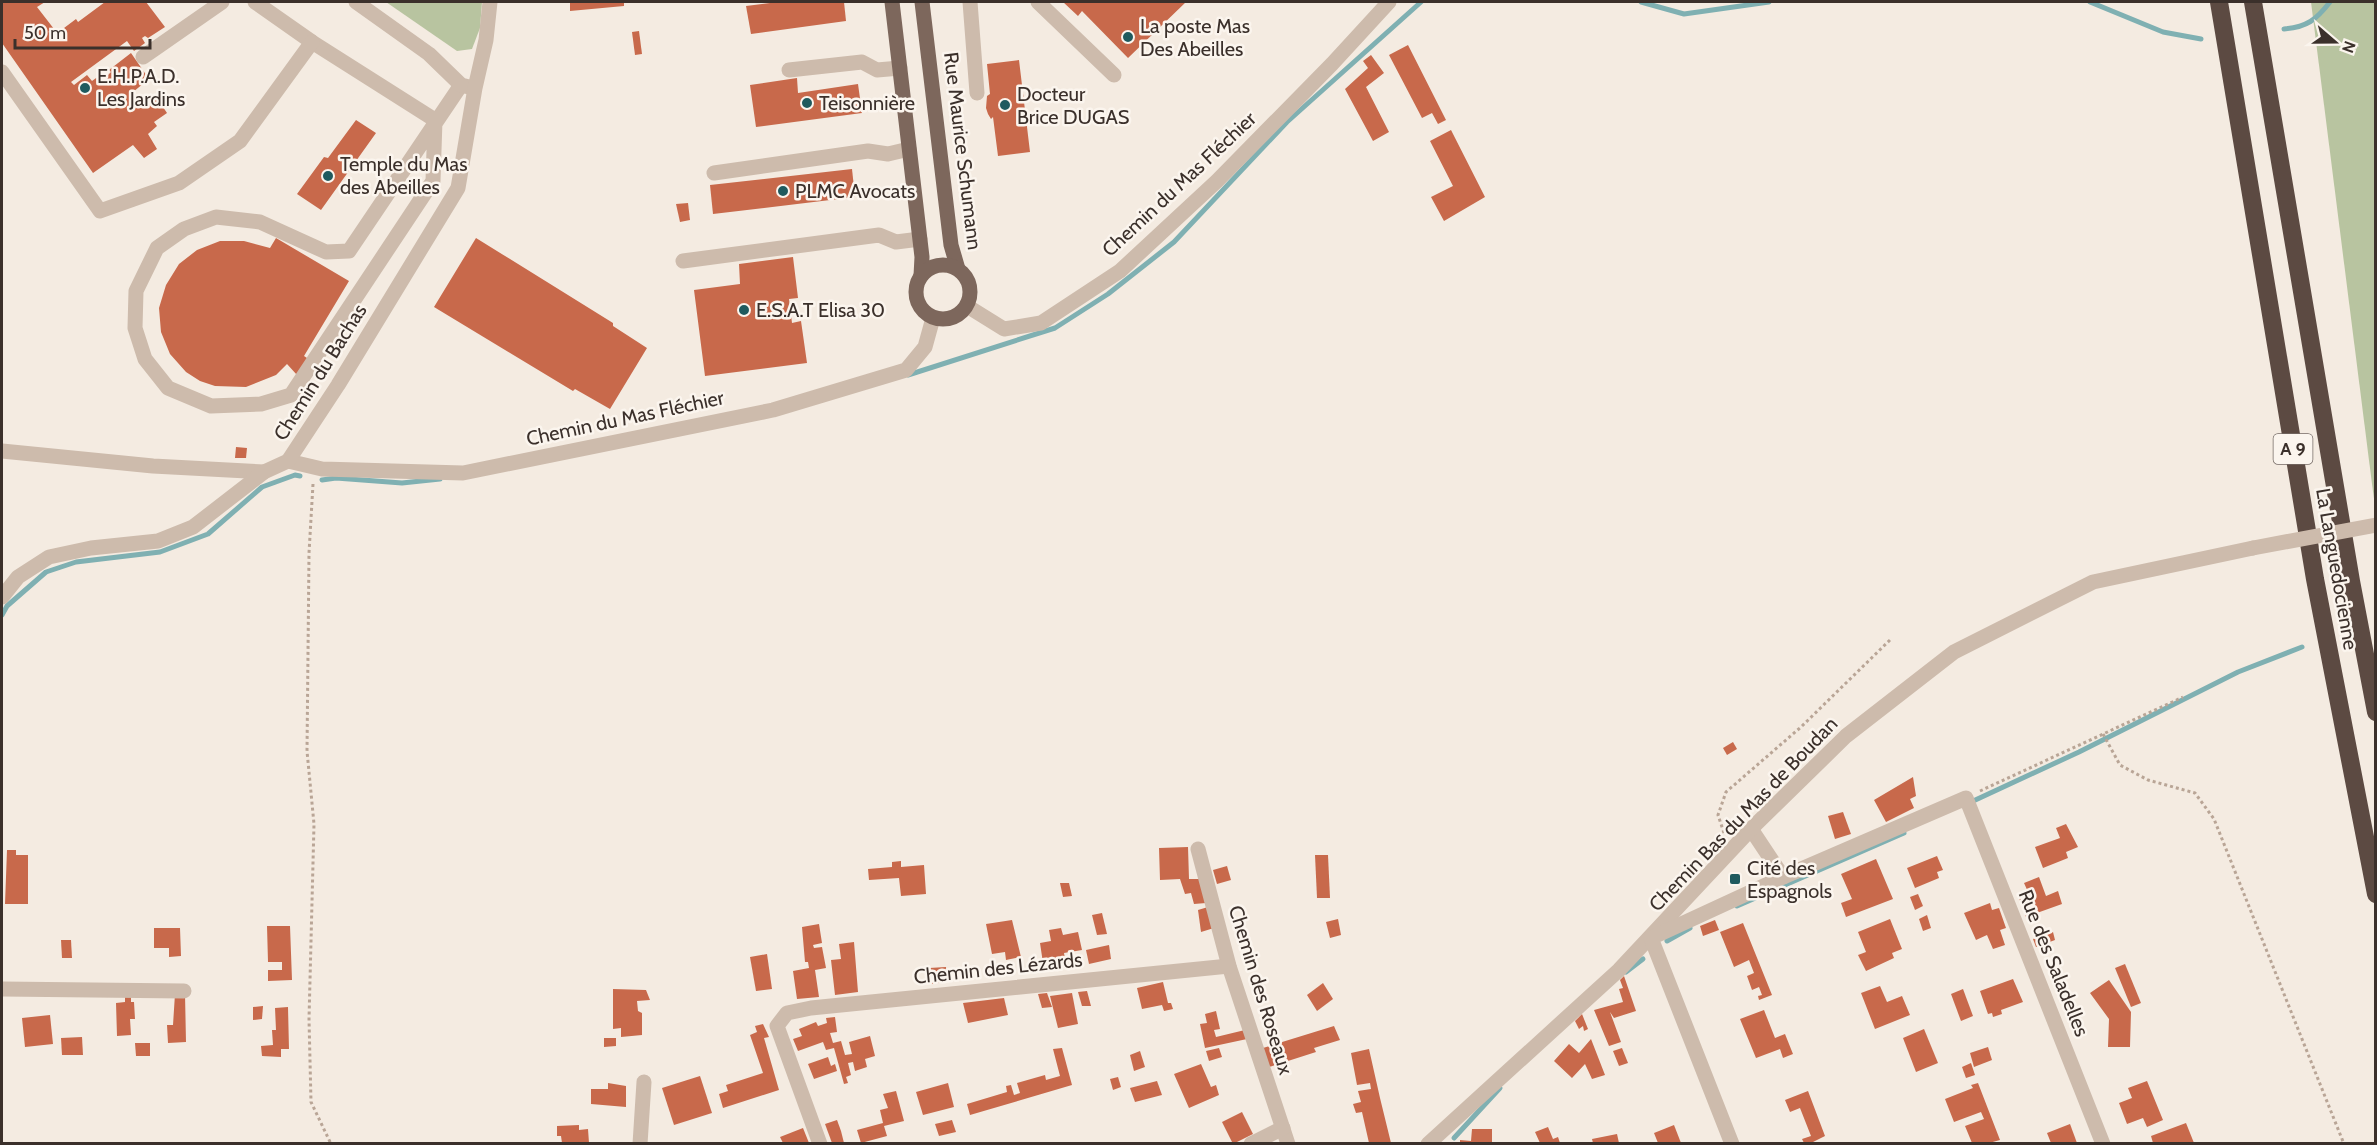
<svg xmlns="http://www.w3.org/2000/svg" width="2377" height="1145" viewBox="0 0 2377 1145" font-family="Cabin,sans-serif">
<style>
.green{fill:#b8c4a0}
.lines{fill:none;stroke-linecap:round;stroke-linejoin:round}
.stream{stroke:#7fb0b2;stroke-width:5}
.building{fill:#c8694b}
.path{stroke:#b9a596;stroke-width:3;stroke-dasharray:3 3;stroke-linecap:butt}
.minor{stroke:#cdbbac;stroke-width:15}
.major{stroke:#7d675c;stroke-width:15}
.highway{stroke:#5c4a42;stroke-width:18}
.minor-bridge{stroke:#cdbbac;stroke-width:15}
.poi-dot{fill:#1f5a5e;stroke:#fbf5ee;stroke-width:2}
.labels{text-anchor:middle;stroke-width:5;stroke-linejoin:round;paint-order:stroke}
.shield{fill:#fbf5ee;stroke:#756b66;stroke-width:1.5}
.shield-label{font-size:18px;font-weight:bold;fill:#3b302b}
.poi-label{font-size:20px;fill:#3b302b;stroke:#fbf5ee;text-anchor:start}
.street-label{font-size:20px;fill:#3b302b;stroke:#fbf5ee}
</style>
<rect width="100%" height="100%" fill="#f4ebe1"/>
<!-- green -->
<g class="green">
<polygon points="386,2 482,2 480,28 472,49 457,51"/>
<polygon points="2311,2 2375,2 2375,506 2372,484"/>
</g>
<g class="lines">
<!-- stream -->
<g class="stream">
<polyline points="1641,2 1684,14 1769,2"/>
<polyline points="2090,2 2163,32 2201,39"/>
<path d="M2284 29C2307 27 2316 20 2330 2"/>
<polyline points="908,375 1055,328 1108,294 1174,242 1287,122 1421,2"/>
<polyline points="322,480 336,478 402,483 440,479"/>
<polyline points="2,615 7,606 46,572 76,562 160,552 208,534 262,487 295,475 300,476"/>
<polyline points="1971,802 2079,752 2238,672 2302,647"/>
<polyline points="1737,906 1904,833"/>
<polyline points="1667,941 1690,928"/>
<polyline points="1626,972 1643,959"/>
<polyline points="1454,1138 1500,1088"/>
</g>
</g>
<!-- building -->
<g class="building">
<polygon points="4,2 45,2 37,7 61,38 67,33 64,28 76,19 78,22 105,2 146,2 165,27 148,38 145,36 142,38 145,43 134,51 127,41 71,82 74,85 87,75 92,81 103,73 106,77 111,72 109,70 131,53 149,79 133,92 142,103 155,95 167,113 154,122 157,126 148,134 157,149 144,158 133,145 93,173 2,43 2,4"/>
<polygon points="570,2 624,2 624,6 570,11"/>
<polygon points="778,2 844,2 846,21 751,34 746,6"/>
<polygon points="1063,2 1186,2 1128,58 1082,11 1078,16"/>
<polygon points="639,31 642,54 635,55 632,32"/>
<polygon points="1408,45 1446,120 1438,124 1432,113 1422,118 1389,55"/>
<polygon points="1371,55 1384,73 1366,87 1389,132 1373,141 1345,89 1368,68 1363,61"/>
<polygon points="1019,60 1030,152 998,156 993,117 991,119 988,114 986,108 987,96 990,94 987,64"/>
<polygon points="797,78 798,93 858,84 862,113 756,127 750,85"/>
<polygon points="356,120 376,133 321,210 297,194 324,157 328,158"/>
<polygon points="1451,130 1485,197 1444,221 1431,197 1453,186 1430,141"/>
<polygon points="852,169 855,197 713,214 710,185"/>
<polygon points="688,203 690,220 680,222 676,204"/>
<polygon points="276,238 349,281 304,356 310,360 297,375 287,364 276,375 246,387 215,386 200,381 186,372 170,354 161,332 159,308 166,285 179,264 197,250 220,241 244,241 270,248"/>
<polygon points="476,238 613,323 613,326 647,348 610,409 575,389 573,391 434,307"/>
<polygon points="793,257 798,298 789,299 792,323 801,321 807,363 705,376 694,290 740,284 739,264"/>
<polygon points="236,447 247,448 246,458 235,458"/>
<polygon points="1733,742 1737,749 1727,755 1723,748"/>
<polygon points="1913,777 1916,796 1910,799 1914,808 1886,822 1874,800"/>
<polygon points="1843,812 1851,834 1835,839 1828,816"/>
<polygon points="2066,824 2078,847 2066,852 2068,858 2043,868 2035,847 2060,838 2056,828"/>
<polygon points="1188,847 1189,879 1199,879 1206,903 1194,904 1191,893 1185,894 1180,879 1160,880 1159,848"/>
<polygon points="7,850 16,850 16,855 28,855 28,904 5,904"/>
<polygon points="1315,855 1328,855 1330,898 1317,898"/>
<polygon points="1937,856 1943,870 1937,872 1939,878 1915,888 1907,868"/>
<polygon points="1876,859 1893,899 1846,917 1841,903 1852,899 1841,874"/>
<polygon points="901,861 901,867 924,865 926,894 901,896 899,878 869,880 868,869 892,867 892,862"/>
<polygon points="1227,866 1231,880 1217,884 1213,870"/>
<polygon points="2039,877 2046,896 2058,891 2062,904 2026,917 2019,898 2029,894 2024,883"/>
<polygon points="1060,883 1069,883 1072,896 1063,897"/>
<polygon points="1918,894 1923,906 1915,910 1910,897"/>
<polygon points="1990,903 1992,910 1999,908 2006,928 2000,930 2005,945 1993,949 1987,935 1976,940 1964,913"/>
<polygon points="1208,907 1214,928 1201,932 1198,910"/>
<polygon points="1102,913 1107,934 1097,935 1092,915"/>
<polygon points="1927,915 1931,928 1923,931 1919,919"/>
<polygon points="1338,919 1341,935 1330,938 1326,922"/>
<polygon points="1890,919 1902,949 1892,953 1894,958 1866,971 1858,955 1866,952 1858,932"/>
<polygon points="1012,920 1021,957 1006,960 1005,952 992,954 986,924"/>
<polygon points="1715,920 1719,930 1703,936 1700,926"/>
<polygon points="1743,923 1772,995 1759,1000 1758,996 1762,995 1759,987 1752,990 1747,976 1754,973 1749,960 1734,967 1720,932"/>
<polygon points="819,924 822,943 813,945 814,948 822,947 826,968 815,970 819,997 797,999 793,971 809,968 808,962 805,962 802,927"/>
<polygon points="267,926 290,926 292,980 268,981 268,970 282,970 282,962 268,962"/>
<polygon points="154,928 180,928 181,956 169,957 169,948 154,948"/>
<polygon points="1061,928 1063,935 1078,932 1082,950 1064,953 1065,959 1043,963 1040,943 1051,941 1049,930"/>
<polygon points="2053,932 2055,940 2036,947 2033,939"/>
<polygon points="61,940 71,940 72,958 62,958"/>
<polygon points="854,942 858,992 835,995 831,960 841,959 839,944"/>
<polygon points="1109,945 1111,959 1089,964 1086,950"/>
<polygon points="767,954 772,989 756,991 750,957"/>
<polygon points="2125,964 2141,1003 2131,1007 2115,968"/>
<polygon points="946,967 947,982 931,984 929,968"/>
<polygon points="1624,976 1636,1011 1614,1018 1610,1012 1621,1042 1609,1046 1594,1010 1623,1002 1619,989 1623,988 1620,980"/>
<polygon points="2013,979 2023,1002 2001,1010 2002,1014 1993,1017 1992,1013 1988,1014 1980,991"/>
<polygon points="2109,980 2131,1012 2130,1047 2108,1047 2109,1019 2090,993"/>
<polygon points="1163,982 1168,1003 1171,1003 1173,1009 1164,1011 1162,1005 1142,1009 1137,988"/>
<polygon points="1323,983 1333,999 1317,1011 1307,995"/>
<polygon points="1880,986 1887,1002 1902,996 1910,1015 1875,1029 1861,993"/>
<polygon points="613,989 646,990 650,1000 637,1001 638,1011 642,1013 642,1035 621,1037 621,1028 613,1029"/>
<polygon points="1963,989 1973,1016 1961,1021 1951,994"/>
<polygon points="1087,991 1091,1006 1082,1006 1078,992"/>
<polygon points="1047,993 1052,1007 1042,1008 1038,994"/>
<polygon points="1072,993 1078,1024 1058,1028 1050,996"/>
<polygon points="175,994 185,994 186,1042 168,1043 167,1025 173,1025"/>
<polygon points="125,997 131,997 131,1002 134,1002 135,1019 130,1019 131,1035 117,1036 116,1003 125,1002"/>
<polygon points="1004,998 1008,1015 968,1023 963,1003"/>
<polygon points="263,1006 262,1019 253,1020 253,1007"/>
<polygon points="288,1007 289,1049 281,1049 281,1057 262,1056 261,1046 273,1045 272,1030 276,1030 275,1008"/>
<polygon points="1764,1010 1775,1038 1785,1034 1793,1054 1783,1058 1780,1049 1756,1058 1740,1019"/>
<polygon points="1216,1011 1220,1029 1214,1030 1216,1037 1245,1030 1247,1039 1205,1048 1200,1024 1207,1023 1205,1014"/>
<polygon points="1582,1014 1588,1029 1584,1031 1583,1026 1579,1029 1575,1021"/>
<polygon points="50,1015 53,1044 25,1047 22,1018"/>
<polygon points="835,1017 837,1032 830,1033 833,1043 841,1041 845,1055 852,1054 849,1042 870,1036 875,1056 865,1059 867,1067 855,1071 853,1062 848,1063 851,1075 846,1077 848,1083 844,1084 834,1048 826,1050 823,1042 798,1051 793,1039 802,1036 799,1029 816,1022 818,1026 827,1023 826,1018"/>
<polygon points="763,1024 769,1037 764,1038 779,1090 723,1108 719,1094 728,1091 726,1085 763,1073 750,1035 757,1032 755,1026"/>
<polygon points="1334,1026 1340,1040 1314,1048 1316,1052 1269,1067 1263,1048"/>
<polygon points="1924,1029 1938,1063 1916,1072 1903,1038"/>
<polygon points="82,1037 83,1055 62,1055 61,1038"/>
<polygon points="604,1038 616,1038 616,1046 604,1047"/>
<polygon points="1591,1039 1605,1075 1592,1079 1585,1064 1572,1078 1554,1061 1569,1044 1579,1053"/>
<polygon points="135,1043 150,1043 150,1056 136,1056"/>
<polygon points="1988,1047 1992,1060 1974,1067 1970,1053"/>
<polygon points="1062,1048 1072,1085 970,1115 967,1104 1007,1092 1006,1086 1011,1085 1014,1095 1020,1093 1017,1083 1045,1075 1046,1080 1060,1076 1053,1049"/>
<polygon points="1219,1048 1222,1057 1209,1061 1206,1051"/>
<polygon points="1622,1048 1628,1063 1619,1066 1613,1051"/>
<polygon points="1369,1049 1380,1098 1391,1143 1369,1143 1362,1112 1356,1113 1353,1104 1361,1102 1358,1091 1371,1089 1370,1083 1357,1085 1351,1053"/>
<polygon points="1140,1051 1145,1067 1134,1071 1130,1055"/>
<polygon points="828,1057 831,1066 835,1064 837,1071 814,1079 808,1064"/>
<polygon points="1971,1063 1975,1075 1966,1078 1962,1067"/>
<polygon points="1201,1064 1211,1087 1216,1085 1219,1095 1189,1108 1174,1074"/>
<polygon points="700,1076 712,1113 674,1125 662,1088"/>
<polygon points="1118,1077 1121,1087 1113,1090 1110,1079"/>
<polygon points="1157,1081 1162,1095 1135,1102 1130,1088"/>
<polygon points="2147,1081 2163,1120 2147,1127 2143,1118 2127,1124 2119,1103 2132,1098 2128,1088"/>
<polygon points="608,1083 626,1086 626,1107 591,1104 591,1089 608,1089"/>
<polygon points="948,1083 954,1107 923,1115 916,1092"/>
<polygon points="1978,1083 2000,1140 1989,1143 1972,1143 1965,1126 1984,1119 1981,1112 1954,1122 1945,1099 1973,1088 1971,1085"/>
<polygon points="896,1091 904,1121 884,1126 887,1136 861,1143 857,1130 883,1123 880,1110 888,1108 883,1094"/>
<polygon points="1808,1091 1825,1136 1811,1143 1804,1143 1802,1139 1811,1136 1800,1108 1790,1112 1785,1100"/>
<polygon points="1242,1112 1253,1134 1233,1144 1222,1122"/>
<polygon points="837,1120 841,1131 844,1143 832,1143 825,1124"/>
<polygon points="952,1120 956,1132 939,1136 935,1124"/>
<polygon points="2186,1123 2194,1143 2153,1143 2151,1136"/>
<polygon points="2070,1124 2077,1143 2051,1143 2047,1133"/>
<polygon points="579,1125 579,1130 588,1129 589,1143 562,1143 561,1136 557,1136 557,1126"/>
<polygon points="1674,1125 1681,1143 1658,1143 1654,1133"/>
<polygon points="1548,1127 1553,1139 1558,1137 1560,1143 1540,1143 1535,1132"/>
<polygon points="803,1128 809,1143 783,1143 780,1137"/>
<polygon points="1472,1129 1492,1129 1492,1143 1460,1143 1460,1140 1471,1141"/>
<polygon points="1617,1134 1619,1143 1593,1143 1592,1139"/>
</g>
<g class="lines">
<!-- path -->
<g class="path">
<polyline points="313,484 309,553 307,751 314,824 309,1019 311,1102 331,1144"/>
<polyline points="2103,734 2120,765 2148,780 2195,793 2214,819 2344,1144"/>
<polyline points="1980,791 2183,697"/>
<polyline points="1724,833 1718,815 1726,792 1801,727 1892,638"/>
</g>
<!-- minor -->
<g class="minor">
<polyline points="255,2 312,42 435,120 433,181 291,395 261,404 211,406 168,388 145,359 135,328 136,291 157,248 184,229 216,217 260,222 326,252 349,251 461,85"/>
<polyline points="356,2 429,54 461,85 469,87"/>
<polyline points="970,2 977,93"/>
<polyline points="1038,2 1114,75"/>
<polyline points="143,57 222,2"/>
<polyline points="789,70 862,62 877,70 900,68"/>
<polyline points="2,72 100,211 179,183 240,141 312,42"/>
<polyline points="714,173 868,151 888,154 909,149"/>
<polyline points="683,261 879,235 896,242 920,239"/>
<polyline points="967,306 1004,329 1041,323 1120,271 1217,181 1332,64 1389,2"/>
<polyline points="2,451 153,466 264,472"/>
<polyline points="288,461 322,469 463,473 773,410 906,370 925,347 933,318"/>
<polyline points="2,597 18,577 49,557 91,548 158,541 193,527 264,472 288,461 338,385 458,188 475,88 486,40 490,2"/>
<polyline points="1751,829 1783,877"/>
<polyline points="1198,849 1229,966 1288,1144"/>
<polyline points="2,989 184,991"/>
<polyline points="640,1144 644,1082"/>
<polyline points="820,1144 777,1026 787,1013 811,1008 1229,966"/>
<polyline points="1251,1144 1283,1128"/>
<polyline points="1428,1144 1619,970 1751,829 1846,736 1954,652 2093,582 2253,548"/>
<polyline points="1732,1144 1651,938 1783,877 1966,798 2103,1144"/>
</g>
<!-- major -->
<g class="major">
<polyline points="892,2 922,257 921,276"/>
<polyline points="922,2 951,245 958,269"/>
<circle cx="943" cy="292" r="27"/>
</g>
<!-- highway -->
<g class="highway">
<polyline points="2219,2 2315,579 2376,894"/>
<polyline points="2253,2 2351,581 2376,712"/>
</g>
<!-- minor-bridge -->
<polyline class="minor-bridge" points="2253,548 2376,525"/>
</g>
<!-- markers -->
<g class="poi-dot">
<circle cx="1128" cy="37" r="6"/>
<circle cx="85" cy="88" r="6"/>
<circle cx="807" cy="103" r="6"/>
<circle cx="1005" cy="105" r="6"/>
<circle cx="328" cy="176" r="6"/>
<circle cx="783" cy="191" r="6"/>
<circle cx="744" cy="310" r="6"/>
<rect x="1729" y="873" width="12" height="12" rx="3"/>
</g>
<g class="labels">
<!-- shield labels -->
<rect class="shield" x="2273.5" y="434" width="39" height="30" rx="4.5"/>
<g class="shield-label">
<text x="2293" y="455">A 9</text>
</g>
<!-- poi labels -->
<g class="poi-label">
<text x="1140" y="33">La poste Mas<tspan x="1140" dy="23">Des Abeilles</tspan></text>
<text x="97" y="83">E.H.P.A.D.<tspan x="97" dy="23">Les Jardins</tspan></text>
<text x="1017" y="101">Docteur<tspan x="1017" dy="23">Brice DUGAS</tspan></text>
<text x="819" y="110">Teisonnière</text>
<text x="340" y="171">Temple du Mas<tspan x="340" dy="23">des Abeilles</tspan></text>
<text x="795" y="198">PLMC Avocats</text>
<text x="756" y="317">E.S.A.T Elisa 30</text>
<text x="1747" y="875">Cité des<tspan x="1747" dy="23">Espagnols</tspan></text>
</g>
<!-- street labels -->
<g class="street-label">
<text transform="translate(963 151) rotate(83)" y="7">Rue Maurice Schumann</text>
<text transform="translate(1179 184) rotate(-43)" y="7">Chemin du Mas Fléchier</text>
<text transform="translate(320 372) rotate(-58)" y="7">Chemin du Bachas</text>
<text transform="translate(625 418) rotate(-12)" y="7">Chemin du Mas Fléchier</text>
<text transform="translate(2337 569) rotate(80)" y="7">La Languedocienne</text>
<text transform="translate(1743 814) rotate(-46)" y="7">Chemin Bas du Mas de Boudan</text>
<text transform="translate(2054 963) rotate(68)" y="7">Rue des Saladelles</text>
<text transform="translate(998 968) rotate(-6)" y="7">Chemin des Lézards</text>
<text transform="translate(1261 990) rotate(73)" y="7">Chemin des Roseaux</text>
</g>
</g>
<!-- border -->
<rect width="2377" height="1145" fill="none" stroke="#3b302b" stroke-width="6"/>
<!-- north arrow -->
<g transform="translate(2335 42) rotate(110)" stroke="#fbf5ee" stroke-width="4.5" paint-order="stroke">
<path d="M0-4.5L10 22L0 15L-10 22Z" fill="#3b302b"/>
<text y="-9" font-size="16" font-weight="bold" text-anchor="middle" fill="#3b302b">N</text>
</g>
<!-- scale -->
<path d="M15 39v9h135v-9" fill="none" stroke="#3b302b" stroke-width="3"/>
<text x="24" y="39" font-size="18" fill="#3b302b" stroke="#fbf5ee" stroke-width="4.5" paint-order="stroke">50 m</text>
</svg>
